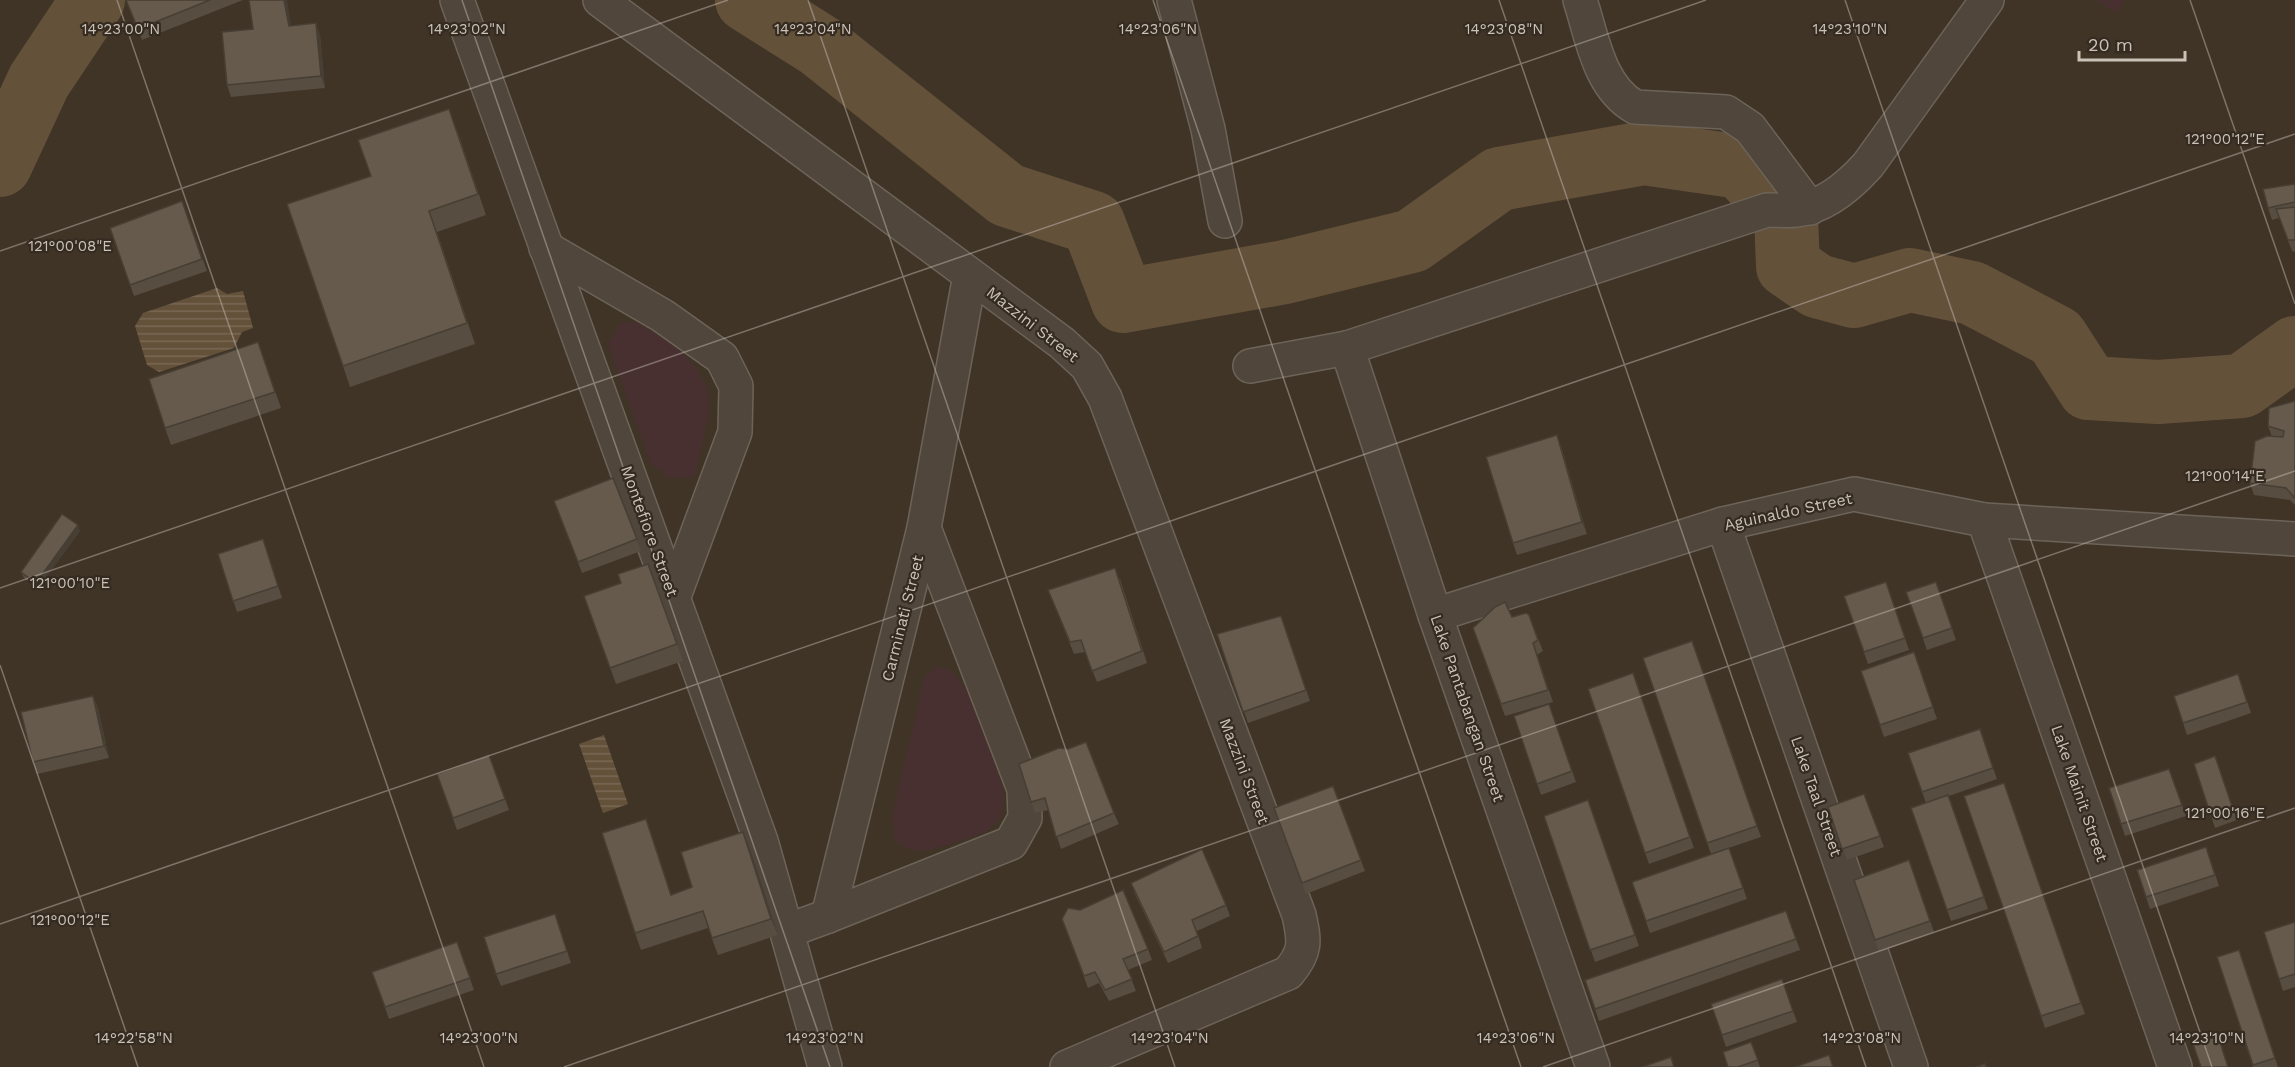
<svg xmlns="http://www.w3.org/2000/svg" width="2295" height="1067" viewBox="0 0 2295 1067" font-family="'Work Sans',sans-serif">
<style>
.grass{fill:#483031}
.water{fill:url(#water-rules)}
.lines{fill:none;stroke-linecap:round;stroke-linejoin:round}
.river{stroke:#64513a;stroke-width:64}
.minor-casing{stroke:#6d6459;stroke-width:36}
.minor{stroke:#50463b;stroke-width:33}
.wall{fill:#574d40}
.shaded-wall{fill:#473f34}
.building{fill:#655a4b;stroke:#473f34;stroke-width:1.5}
.ticks{fill:none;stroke:#cac2b7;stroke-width:1.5;stroke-opacity:0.45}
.labels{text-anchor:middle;stroke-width:4.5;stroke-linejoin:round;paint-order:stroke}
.street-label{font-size:16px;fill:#cac2b7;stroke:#352b20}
.ticks-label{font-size:15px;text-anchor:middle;fill:#cac2b7;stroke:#352b20;stroke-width:4.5;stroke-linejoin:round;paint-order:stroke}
</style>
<defs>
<pattern id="water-rules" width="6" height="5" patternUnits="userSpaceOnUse" patternTransform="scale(1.5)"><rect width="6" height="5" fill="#64513a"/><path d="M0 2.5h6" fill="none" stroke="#796854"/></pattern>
</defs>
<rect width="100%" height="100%" fill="#403427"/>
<!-- grass -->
<g class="grass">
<polygon points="2096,0 2125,0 2116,13"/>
<polygon points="635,321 674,344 695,367 707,387 709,413 695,476 670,479 651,464 608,345 620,323"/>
<polygon points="938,666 952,671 969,694 1005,793 1000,819 986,832 931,850 911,850 895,842 892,817 925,675"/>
</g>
<!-- water -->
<g class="water">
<polygon points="217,288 227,294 243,291 253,328 242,332 234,348 159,372 147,365 135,326 143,313"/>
<polygon points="604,735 628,804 603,813 579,744"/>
</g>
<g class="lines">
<!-- river -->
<g class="river">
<polyline points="747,0 820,46 1007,195 1093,223 1123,301 1285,272 1412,241 1499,179 1644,153 1741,167 1786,216 1788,266 1817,286 1854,296 1910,280 1972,293 2056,337 2089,388 2158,392 2242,386 2295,348"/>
<polyline points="0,165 39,81 93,0"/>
</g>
<!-- minor casing -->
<g class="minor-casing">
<g id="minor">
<polyline points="457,0 761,841 825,1067"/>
<path d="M600 0 1062 343 1087 366 1105 398 1299 915C1305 942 1306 952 1288 973L1067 1067"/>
<polyline points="1174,0 1208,129 1225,221"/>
<path d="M1580 0C1592 37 1599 87 1635 107L1726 112 1750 128 1810 208"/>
<polyline points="546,248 663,316 722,358 736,386 735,432 674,596"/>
<polyline points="1347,348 1435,615 1593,1067"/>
<path d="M1250 366 1347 348 1767 210C1776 210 1787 211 1796 210 1825 207 1850 185 1868 165L1987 0"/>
<polyline points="1984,520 2175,1067"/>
<polyline points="1723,524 1911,1067"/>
<polyline points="1435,615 1723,524 1854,494 1984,520 2295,539"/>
<polyline points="828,916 1011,843 1025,818 1024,789 924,528"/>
<polyline points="787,931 828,916 924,528 970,275"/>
</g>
</g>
<!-- minor -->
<use href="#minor" class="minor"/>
</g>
<!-- wall -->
<g class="wall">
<polygon points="126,0 243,0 142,40"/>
<polygon points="291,26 320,35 325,88 231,97 227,85 253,29"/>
<polygon points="457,130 486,215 437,232 475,344 350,387 343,366 371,176"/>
<polygon points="2295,184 2295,252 2292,251 2279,218 2272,220 2268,208"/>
<polygon points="182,201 207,271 134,296 110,228"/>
<polygon points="258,342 281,408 171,445 165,428"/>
<polygon points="2295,401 2295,505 2290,500 2254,495 2250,483 2272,437 2268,426"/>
<polygon points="1561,446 1587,534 1517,555 1513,543"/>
<polygon points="613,478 641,551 582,573 554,501"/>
<polygon points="80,531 38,588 24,578 21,572"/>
<polygon points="263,539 282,598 237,612 218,554"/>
<polygon points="648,564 683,661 616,684 584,596 621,583"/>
<polygon points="1120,579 1147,663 1097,682 1085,652 1074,654 1048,590"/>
<polygon points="1886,582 1909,650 1868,664 1844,596"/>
<polygon points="1936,582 1956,640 1927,650 1906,592"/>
<polygon points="1529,615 1543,651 1537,655 1553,702 1505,716 1473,628 1512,617"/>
<polygon points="1281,616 1310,701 1248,723 1217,634"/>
<polygon points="1692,641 1761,837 1711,854 1643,658"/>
<polygon points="1914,652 1937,719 1884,737 1861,671"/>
<polygon points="1633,673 1694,848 1649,864 1588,689"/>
<polygon points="2238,674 2251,713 2187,735 2183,723"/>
<polygon points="93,696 98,708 109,758 37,774 33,762"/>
<polygon points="1549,704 1576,782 1541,795 1514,716"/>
<polygon points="1980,729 1997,779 1949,796 1988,909 1951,921 1911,808 1926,803 1908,753"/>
<polygon points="489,755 509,810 457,830 437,774"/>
<polygon points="2215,756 2237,820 2215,828 2194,764"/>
<polygon points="1019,764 1114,813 1119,824 1061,849 1048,810 1035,813"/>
<polygon points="2169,769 2186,816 2125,836 2121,824"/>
<polygon points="2004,783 2085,1014 2045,1028 1964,796"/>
<polygon points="1333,786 1365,871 1306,894 1274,808"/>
<polygon points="1864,794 1884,847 1847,860 1828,807"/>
<polygon points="1588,800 1639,946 1595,962 1544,816"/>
<polygon points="743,832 778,935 718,955 708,928 641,950 635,933 652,836 671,895 692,887"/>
<polygon points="2206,847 2219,886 2150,909 2146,897"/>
<polygon points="1729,848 1747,899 1650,933 1632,882"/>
<polygon points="1909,860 1934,932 1879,952 1854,880"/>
<polygon points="1131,883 1226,905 1230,916 1197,931 1202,948 1168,963 1135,894"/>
<polygon points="1786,911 1800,950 1599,1021 1585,980"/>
<polygon points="1062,919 1148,949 1152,960 1128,970 1136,991 1109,1001 1099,983 1088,988"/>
<polygon points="2295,922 2295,987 2283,991 2264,932"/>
<polygon points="559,926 571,963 501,986 496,974"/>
<polygon points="457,942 474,990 389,1019 372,972"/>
<polygon points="2239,950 2278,1067 2253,1067 2217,957"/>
<polygon points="1782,979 1797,1022 1726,1047 1711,1004"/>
<polygon points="1751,1042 1760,1067 1728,1067"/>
</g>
<!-- shaded-wall -->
<g class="shaded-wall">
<polygon points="284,0 287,0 293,38 289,26"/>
<polygon points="316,23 320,35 325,88 321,76"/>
<polygon points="1557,435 1561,446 1587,534 1582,522"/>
<polygon points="78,525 80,531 38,588 36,583"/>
<polygon points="93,696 98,708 109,758 104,746"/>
<polygon points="646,819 652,836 677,911 671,895"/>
<polygon points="743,832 750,849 778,935 771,919"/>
</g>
<!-- building -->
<g class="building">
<polygon points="126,0 210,0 138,29"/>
<polygon points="249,0 284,0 289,26 316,23 321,76 227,85 222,32 253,29"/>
<polygon points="449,109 478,194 429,211 467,323 343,366 287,204 371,176 358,140"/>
<polygon points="2295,184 2295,202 2268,208 2263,189"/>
<polygon points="182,201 202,259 130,285 110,228"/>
<polygon points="2295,207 2295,240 2288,240 2276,209"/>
<polygon points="258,342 275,392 165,428 149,379"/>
<polygon points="2295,401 2295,498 2286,488 2250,483 2255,441 2267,436 2283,437 2284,431 2268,426 2269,408"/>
<polygon points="1557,435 1582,522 1513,543 1486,457"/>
<polygon points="613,478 637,539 578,562 554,501"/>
<polygon points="62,514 78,525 36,583 21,572"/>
<polygon points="263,539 278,586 233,601 218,554"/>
<polygon points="648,564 677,644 610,668 584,596 621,583 618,574"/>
<polygon points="1115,568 1142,651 1092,671 1081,640 1070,642 1048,590"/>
<polygon points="1886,582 1905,638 1864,652 1844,596"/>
<polygon points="1936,582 1952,628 1923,638 1906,592"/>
<polygon points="1505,602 1512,617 1526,613 1529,615 1538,640 1533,643 1548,690 1501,704 1473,628 1495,607"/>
<polygon points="1281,616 1306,690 1243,712 1217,634"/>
<polygon points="1692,641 1757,826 1707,843 1643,658"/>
<polygon points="1914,652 1933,707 1880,725 1861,671"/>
<polygon points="1633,673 1690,837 1645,853 1588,689"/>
<polygon points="2238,674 2247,702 2183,723 2174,696"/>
<polygon points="93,696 104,746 33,762 21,712"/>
<polygon points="1549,704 1572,771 1537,784 1514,716"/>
<polygon points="1980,729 1993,768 1922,792 1908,753"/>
<polygon points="1086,742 1114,813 1056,837 1045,798 1031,802 1019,764 1059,748 1068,749"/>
<polygon points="489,755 505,799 453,818 437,774"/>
<polygon points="2215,756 2233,809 2211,816 2194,764"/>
<polygon points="2169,769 2182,805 2121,824 2109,788"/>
<polygon points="2004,783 2081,1003 2041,1016 1964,796"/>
<polygon points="1333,786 1361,860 1302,883 1274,808"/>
<polygon points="1864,794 1880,836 1842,849 1828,807"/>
<polygon points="1948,795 1984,897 1947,910 1911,808"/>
<polygon points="1588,800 1635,935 1590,950 1544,816"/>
<polygon points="646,819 671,895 692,887 681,852 743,832 771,919 712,938 703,911 635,933 602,833"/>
<polygon points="2206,847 2215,875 2146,897 2137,870"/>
<polygon points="1729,848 1743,888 1646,921 1632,882"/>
<polygon points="1202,849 1226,905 1192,920 1198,936 1164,952 1131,883"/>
<polygon points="1909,860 1930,921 1875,940 1854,880"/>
<polygon points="1123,890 1148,949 1123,959 1132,979 1105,990 1095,972 1084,976 1062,919 1068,908 1080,910"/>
<polygon points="1786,911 1796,939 1595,1009 1585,980"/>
<polygon points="555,914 567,951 496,974 484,937"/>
<polygon points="2295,922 2295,974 2279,979 2264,932"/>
<polygon points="457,942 470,978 385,1007 372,972"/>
<polygon points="2239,950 2275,1058 2253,1065 2217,957"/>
<polygon points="1782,979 1793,1011 1722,1035 1711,1004"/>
<polygon points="2218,1036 2228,1067 2201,1067 2193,1044"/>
<polygon points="1751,1042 1758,1060 1738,1067 1728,1067 1723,1052"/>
<polygon points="1829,1055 1833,1067 1795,1067"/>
<polygon points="1671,1057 1674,1067 1642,1067"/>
<polygon points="1985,1064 1986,1067 1975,1067"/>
</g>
<!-- ticks -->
<path class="ticks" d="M117 0 484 1067M462 0 830 1067M808 0 1175 1067M1153 0 1521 1067M1499 0 1866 1067M1845 0 2212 1067M2190 0 2295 304M0 251 728 0M0 588 1706 0M0 665 138 1067M0 924 2295 134M564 1067 2295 471M1543 1067 2295 808"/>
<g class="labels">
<!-- street labels -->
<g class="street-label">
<text transform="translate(1033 324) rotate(38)" y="6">Mazzini Street</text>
<text transform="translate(1788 511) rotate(-12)" y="6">Aguinaldo Street</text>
<text transform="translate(650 531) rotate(70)" y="6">Montefiore Street</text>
<text transform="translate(902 618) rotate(-76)" y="6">Carminati Street</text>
<text transform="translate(1468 708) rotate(71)" y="6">Lake Pantabangan Street</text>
<text transform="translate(1245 771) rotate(69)" y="6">Mazzini Street</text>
<text transform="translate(2080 793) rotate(71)" y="6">Lake Mainit Street</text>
<text transform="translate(1817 796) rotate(71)" y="6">Lake Taal Street</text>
</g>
</g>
<g class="ticks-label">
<text x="121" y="34">14°23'00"N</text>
<text x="467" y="34">14°23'02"N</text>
<text x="813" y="34">14°23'04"N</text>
<text x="1158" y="34">14°23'06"N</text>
<text x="1504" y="34">14°23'08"N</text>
<text x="1850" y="34">14°23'10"N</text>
<text x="2225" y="144">121°00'12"E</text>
<text x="70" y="251">121°00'08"E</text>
<text x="2225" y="481">121°00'14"E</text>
<text x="70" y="588">121°00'10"E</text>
<text x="2225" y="818">121°00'16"E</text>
<text x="70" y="925">121°00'12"E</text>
<text x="134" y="1043">14°22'58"N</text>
<text x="479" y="1043">14°23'00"N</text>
<text x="825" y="1043">14°23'02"N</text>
<text x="1170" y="1043">14°23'04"N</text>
<text x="1516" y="1043">14°23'06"N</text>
<text x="1862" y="1043">14°23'08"N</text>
<text x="2207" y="1043">14°23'10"N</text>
</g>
<!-- scale -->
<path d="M2079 51v9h106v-9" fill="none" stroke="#cac2b7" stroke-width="3"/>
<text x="2088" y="51" font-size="18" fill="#cac2b7" stroke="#352b20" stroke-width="4.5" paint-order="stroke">20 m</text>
</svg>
